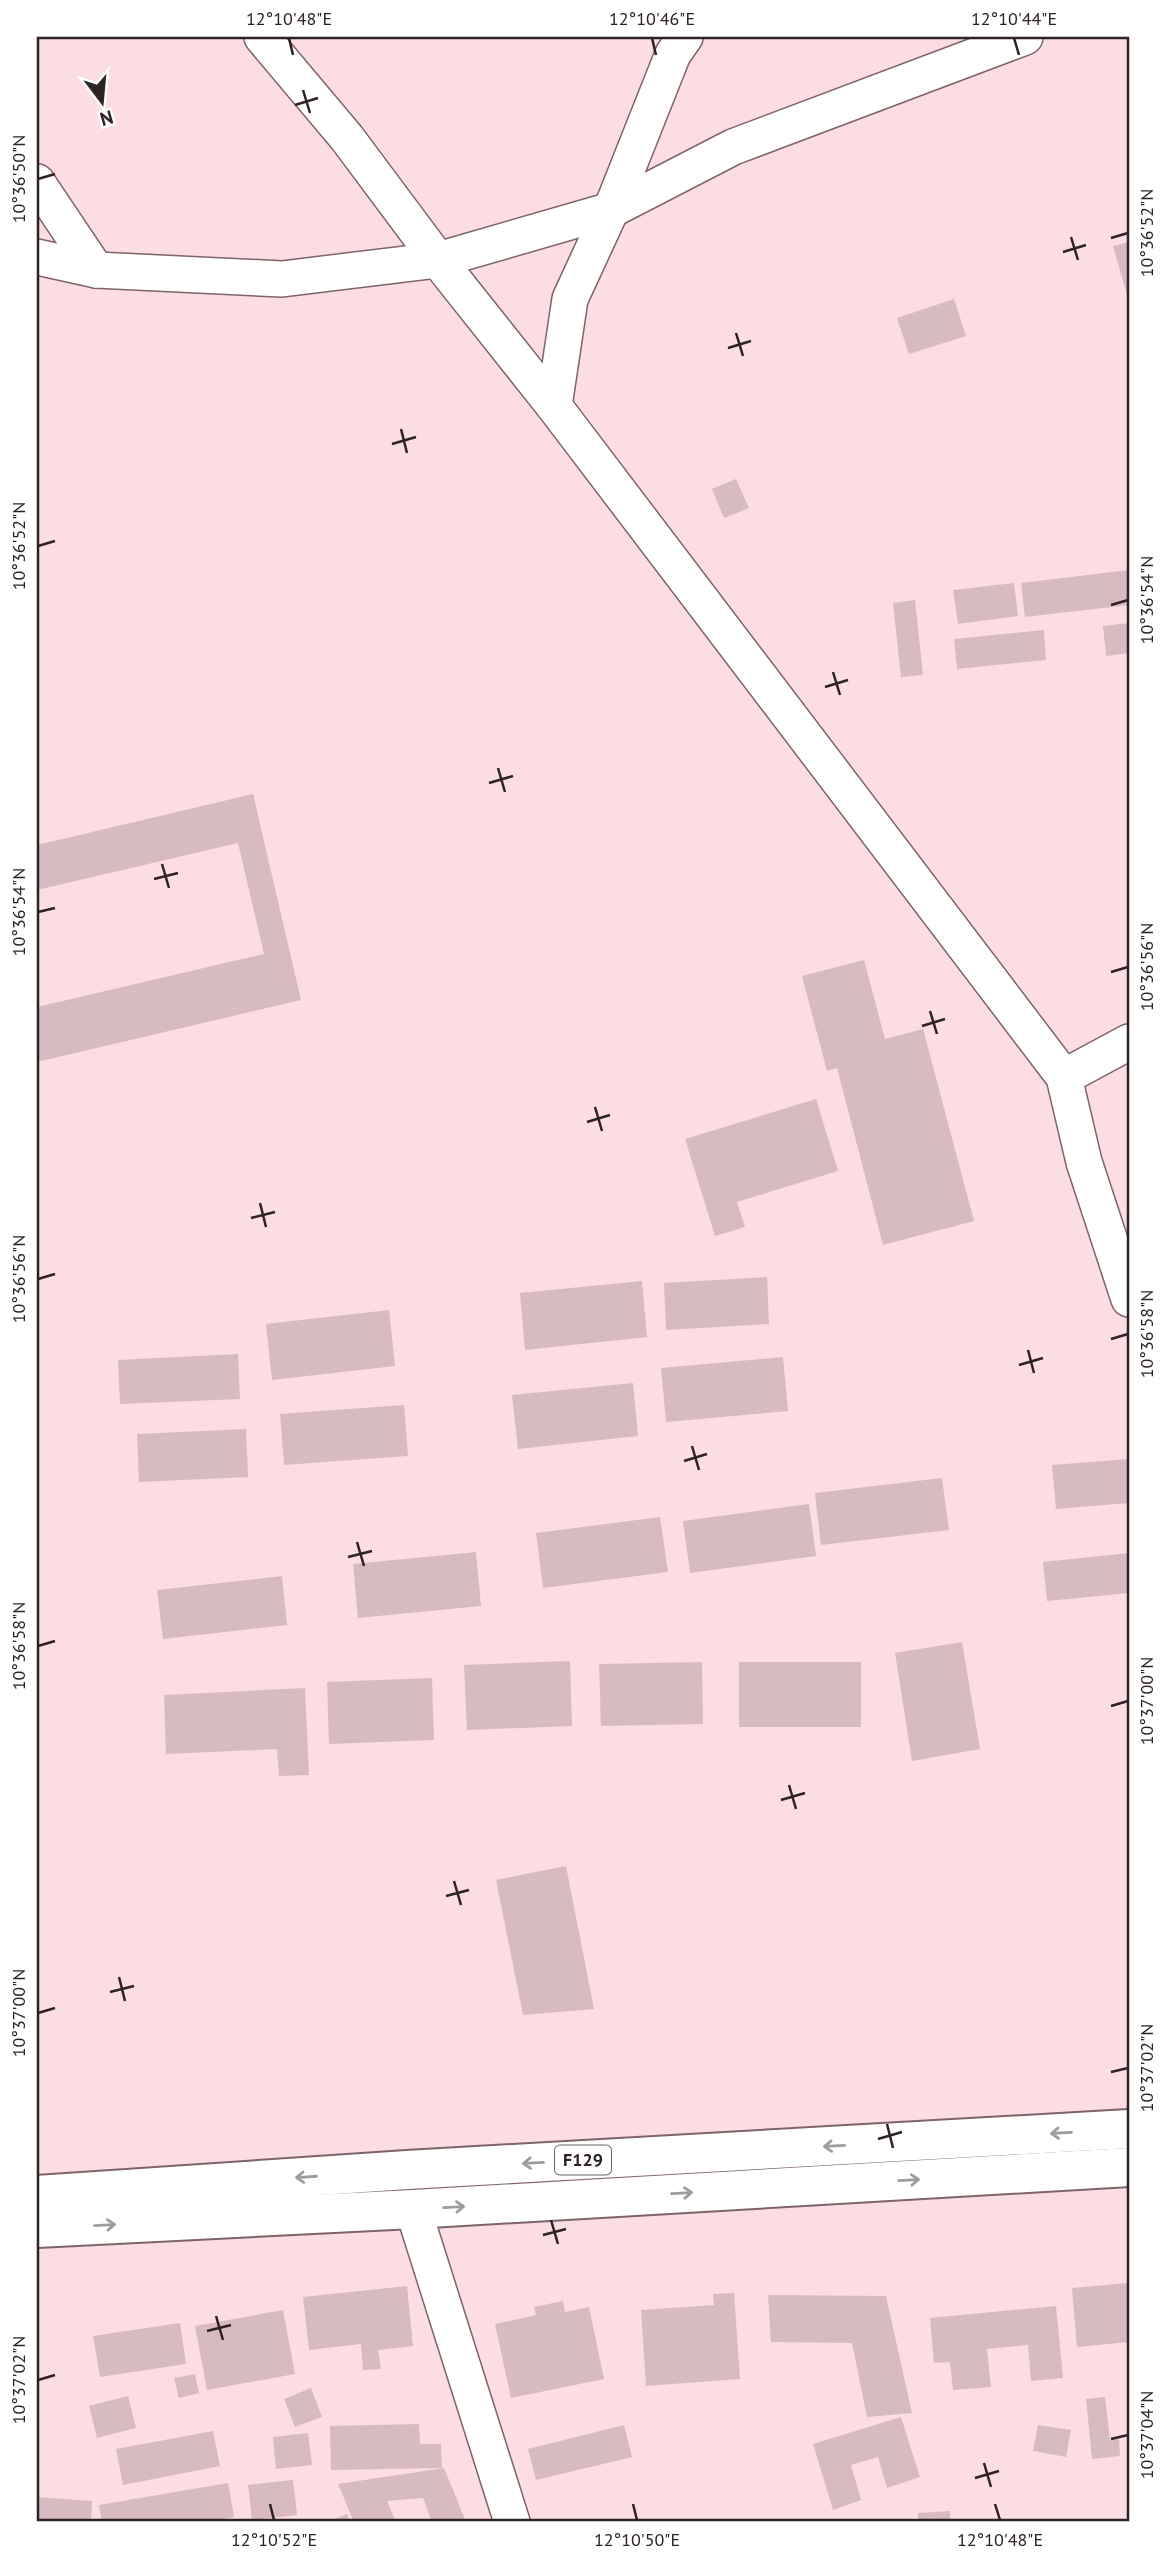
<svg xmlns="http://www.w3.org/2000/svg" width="1166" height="2559" viewBox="0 0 1166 2559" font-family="'PT Sans',sans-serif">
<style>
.building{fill:#d8bbc0}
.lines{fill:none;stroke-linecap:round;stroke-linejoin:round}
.street-casing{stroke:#7e6469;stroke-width:38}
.primary-casing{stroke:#7e6469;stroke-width:42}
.street{stroke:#fff;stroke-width:35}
.primary{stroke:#fff;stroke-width:38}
.oneway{stroke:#a09c9c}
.ticks{fill:none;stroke:#2d2224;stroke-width:2.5}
.labels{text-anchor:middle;stroke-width:5;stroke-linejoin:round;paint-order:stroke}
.shield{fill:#fff;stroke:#6c6466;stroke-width:2}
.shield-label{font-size:18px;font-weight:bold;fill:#2d2224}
.neatline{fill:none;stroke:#2d2224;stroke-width:2.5}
.ticks-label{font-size:18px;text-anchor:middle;fill:#2d2224}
</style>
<rect width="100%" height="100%" fill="#fbdde2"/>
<!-- building -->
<g class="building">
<polygon points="1129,242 1129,302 1113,246"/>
<polygon points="954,299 966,336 909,354 897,318"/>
<polygon points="736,479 749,508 724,518 712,489"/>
<polygon points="1129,570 1129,605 1025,617 1021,583"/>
<polygon points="1014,583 1018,616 958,624 953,590"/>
<polygon points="915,600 923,675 901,677 893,603"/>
<polygon points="1129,623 1129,653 1106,656 1103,626"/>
<polygon points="1044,630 1046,660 957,669 954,639"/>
<polygon points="253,794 301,1000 37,1062 37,1007 264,954 238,843 37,890 37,845"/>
<polygon points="864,960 885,1039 923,1029 974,1221 883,1245 837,1068 827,1071 802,976"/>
<polygon points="816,1099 838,1171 737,1202 745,1227 715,1236 685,1139"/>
<polygon points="767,1277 769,1324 666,1330 664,1283"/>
<polygon points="642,1281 647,1337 525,1350 520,1293"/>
<polygon points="389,1310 395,1366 272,1380 266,1324"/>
<polygon points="238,1354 240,1399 120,1404 118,1360"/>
<polygon points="783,1357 788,1411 666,1422 661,1368"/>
<polygon points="633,1383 638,1436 518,1449 512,1395"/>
<polygon points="404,1405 408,1456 284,1465 280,1414"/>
<polygon points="246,1429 248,1477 139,1482 137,1434"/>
<polygon points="1129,1459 1129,1503 1056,1509 1052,1465"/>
<polygon points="942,1478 949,1530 821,1545 815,1493"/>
<polygon points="809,1504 816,1556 690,1573 683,1521"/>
<polygon points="660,1517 668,1572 543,1588 536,1533"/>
<polygon points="476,1552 481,1606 358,1618 353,1564"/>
<polygon points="1129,1553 1129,1593 1047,1601 1043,1562"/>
<polygon points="282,1576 287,1625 163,1639 157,1590"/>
<polygon points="962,1642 980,1749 912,1761 895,1653"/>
<polygon points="570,1661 572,1726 467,1730 464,1665"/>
<polygon points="702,1662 703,1724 601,1726 599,1664"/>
<rect x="739" y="1662" width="122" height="65"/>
<polygon points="432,1678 434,1740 329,1744 327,1682"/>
<polygon points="305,1688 309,1775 279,1776 277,1749 166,1754 164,1695"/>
<polygon points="566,1866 594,2009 523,2015 496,1880"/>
<polygon points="1129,2283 1129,2342 1077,2347 1072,2288"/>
<polygon points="407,2286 413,2346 378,2350 381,2369 363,2370 361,2344 309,2350 303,2297"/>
<polygon points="734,2293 740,2379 646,2386 641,2310 714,2305 713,2294"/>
<polygon points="768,2295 886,2296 912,2413 867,2417 852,2343 771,2342"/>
<polygon points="563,2301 565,2312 589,2307 604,2379 511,2398 495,2324 536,2315 534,2307"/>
<polygon points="1056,2306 1063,2378 1031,2381 1028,2345 987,2349 991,2387 953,2390 950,2362 934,2363 930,2318"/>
<polygon points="283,2310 295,2374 207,2390 195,2326"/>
<polygon points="180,2323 186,2364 100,2377 93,2336"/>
<polygon points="195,2374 199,2393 179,2398 174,2378"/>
<polygon points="311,2388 322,2417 295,2427 284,2399"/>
<polygon points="128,2396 136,2428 97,2438 89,2406"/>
<polygon points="1105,2397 1110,2440 1119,2439 1120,2456 1092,2459 1086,2399"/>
<polygon points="901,2417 920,2477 887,2488 878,2457 851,2465 861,2500 833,2510 813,2444"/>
<polygon points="419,2424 420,2444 441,2444 442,2468 331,2470 330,2426"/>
<polygon points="624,2425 632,2457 536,2480 528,2449"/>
<polygon points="1038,2425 1071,2430 1066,2457 1033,2451"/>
<polygon points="213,2431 220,2466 123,2485 116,2449"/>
<polygon points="308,2433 312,2465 276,2469 273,2437"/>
<polygon points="444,2468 466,2522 432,2522 423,2498 387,2501 396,2522 354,2522 338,2484"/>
<polygon points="293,2480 297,2515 252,2520 248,2485"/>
<polygon points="228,2483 234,2517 205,2522 102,2522 99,2505"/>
<polygon points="37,2497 92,2501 91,2522 37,2522"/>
<polygon points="950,2511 950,2522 918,2522 918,2513"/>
<polygon points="347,2514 350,2522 327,2522"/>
</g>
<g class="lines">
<!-- street casing -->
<g class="street-casing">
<g id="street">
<polyline points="262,37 347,138 438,260 554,406 1064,1077 1084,1162 1129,1299"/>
<polyline points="37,182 96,270"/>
<polyline points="37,257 96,270 282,279 438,260 611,210 733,147 1025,37"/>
<polyline points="554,406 570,299 611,210 673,54 685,37"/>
<polyline points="1064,1077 1129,1042"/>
<polyline points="413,2209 512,2522"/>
</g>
</g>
<!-- primary casing -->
<g class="primary-casing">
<g id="primary">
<polyline points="37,2195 407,2170 1129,2129"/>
<polyline points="37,2228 413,2209 1129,2167"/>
</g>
</g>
<!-- street -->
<use href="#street" class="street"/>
<!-- primary -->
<use href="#primary" class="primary"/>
</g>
<!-- one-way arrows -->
<defs><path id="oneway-shaft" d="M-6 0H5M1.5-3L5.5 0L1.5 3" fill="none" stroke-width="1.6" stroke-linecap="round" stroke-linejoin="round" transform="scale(1.75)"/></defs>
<g class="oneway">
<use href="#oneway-shaft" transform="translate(1061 2133) rotate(177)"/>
<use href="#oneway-shaft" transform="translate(834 2146) rotate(177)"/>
<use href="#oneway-shaft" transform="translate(533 2163) rotate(177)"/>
<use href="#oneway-shaft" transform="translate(306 2177) rotate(176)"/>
<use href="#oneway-shaft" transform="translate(909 2180) rotate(-3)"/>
<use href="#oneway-shaft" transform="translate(682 2193) rotate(-3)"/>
<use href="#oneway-shaft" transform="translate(454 2207) rotate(-3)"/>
<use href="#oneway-shaft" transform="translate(105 2225) rotate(-3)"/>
</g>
<!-- ticks -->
<path class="ticks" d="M289 38 293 55M652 38 656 55M1014 38 1019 55M303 90 310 113M295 105 318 98M38 179 55 174M1071 237 1078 260M1111 238 1128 233M1063 252 1086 245M736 333 743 356M728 348 751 341M401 429 407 453M392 444 416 437M38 546 55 541M1111 605 1128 600M833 672 840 695M825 687 848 680M498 768 505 792M489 783 513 776M162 864 169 888M154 879 178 873M38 912 55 908M1111 972 1128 967M930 1011 937 1034M922 1026 945 1019M595 1107 602 1131M587 1122 610 1115M260 1203 266 1227M251 1218 275 1212M38 1279 55 1274M1111 1339 1128 1334M1028 1350 1034 1373M1019 1365 1043 1358M692 1446 699 1470M684 1461 707 1454M357 1542 364 1566M348 1557 372 1551M38 1646 55 1641M1111 1706 1128 1701M789 1785 796 1809M781 1800 805 1793M454 1881 461 1905M446 1896 469 1890M119 1977 125 2001M110 1992 134 1986M38 2013 55 2008M1111 2072 1128 2068M887 2124 893 2148M878 2139 902 2132M551 2220 558 2244M543 2235 566 2229M216 2316 223 2340M207 2331 231 2325M38 2380 55 2375M1111 2439 1128 2435M984 2463 991 2487M975 2478 999 2471M270 2504 274 2520M633 2504 637 2520M995 2504 1000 2520"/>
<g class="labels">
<!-- shield labels -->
<rect class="shield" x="555" y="2145.5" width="56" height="29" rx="5"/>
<g class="shield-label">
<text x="583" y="2166">F129</text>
</g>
</g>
<!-- border -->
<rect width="1166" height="2559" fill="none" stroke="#ffffff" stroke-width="77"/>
<!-- north arrow -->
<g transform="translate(102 102) rotate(164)" stroke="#ffffff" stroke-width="5" paint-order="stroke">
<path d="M0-5L12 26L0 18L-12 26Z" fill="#2d2224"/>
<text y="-10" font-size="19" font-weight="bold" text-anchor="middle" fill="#2d2224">N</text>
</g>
<rect x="38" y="38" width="1090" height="2482" class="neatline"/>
<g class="ticks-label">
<text x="289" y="25">12°10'48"E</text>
<text x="652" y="25">12°10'46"E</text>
<text x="1014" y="25">12°10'44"E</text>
<text transform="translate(19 179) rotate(-90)" y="6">10°36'50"N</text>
<text transform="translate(1147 233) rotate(-90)" y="6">10°36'52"N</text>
<text transform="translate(19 546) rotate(-90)" y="6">10°36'52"N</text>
<text transform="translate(1147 600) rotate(-90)" y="6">10°36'54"N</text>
<text transform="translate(19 912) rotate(-90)" y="6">10°36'54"N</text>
<text transform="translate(1147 967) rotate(-90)" y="6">10°36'56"N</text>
<text transform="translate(19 1279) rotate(-90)" y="6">10°36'56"N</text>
<text transform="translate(1147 1334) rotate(-90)" y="6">10°36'58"N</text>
<text transform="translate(19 1646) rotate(-90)" y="6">10°36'58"N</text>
<text transform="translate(1147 1701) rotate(-90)" y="6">10°37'00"N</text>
<text transform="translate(19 2013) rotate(-90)" y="6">10°37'00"N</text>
<text transform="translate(1147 2068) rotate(-90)" y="6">10°37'02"N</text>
<text transform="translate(19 2380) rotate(-90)" y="6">10°37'02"N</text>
<text transform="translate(1147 2435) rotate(-90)" y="6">10°37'04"N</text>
<text x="274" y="2546">12°10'52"E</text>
<text x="637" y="2546">12°10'50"E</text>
<text x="1000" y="2546">12°10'48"E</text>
</g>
</svg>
